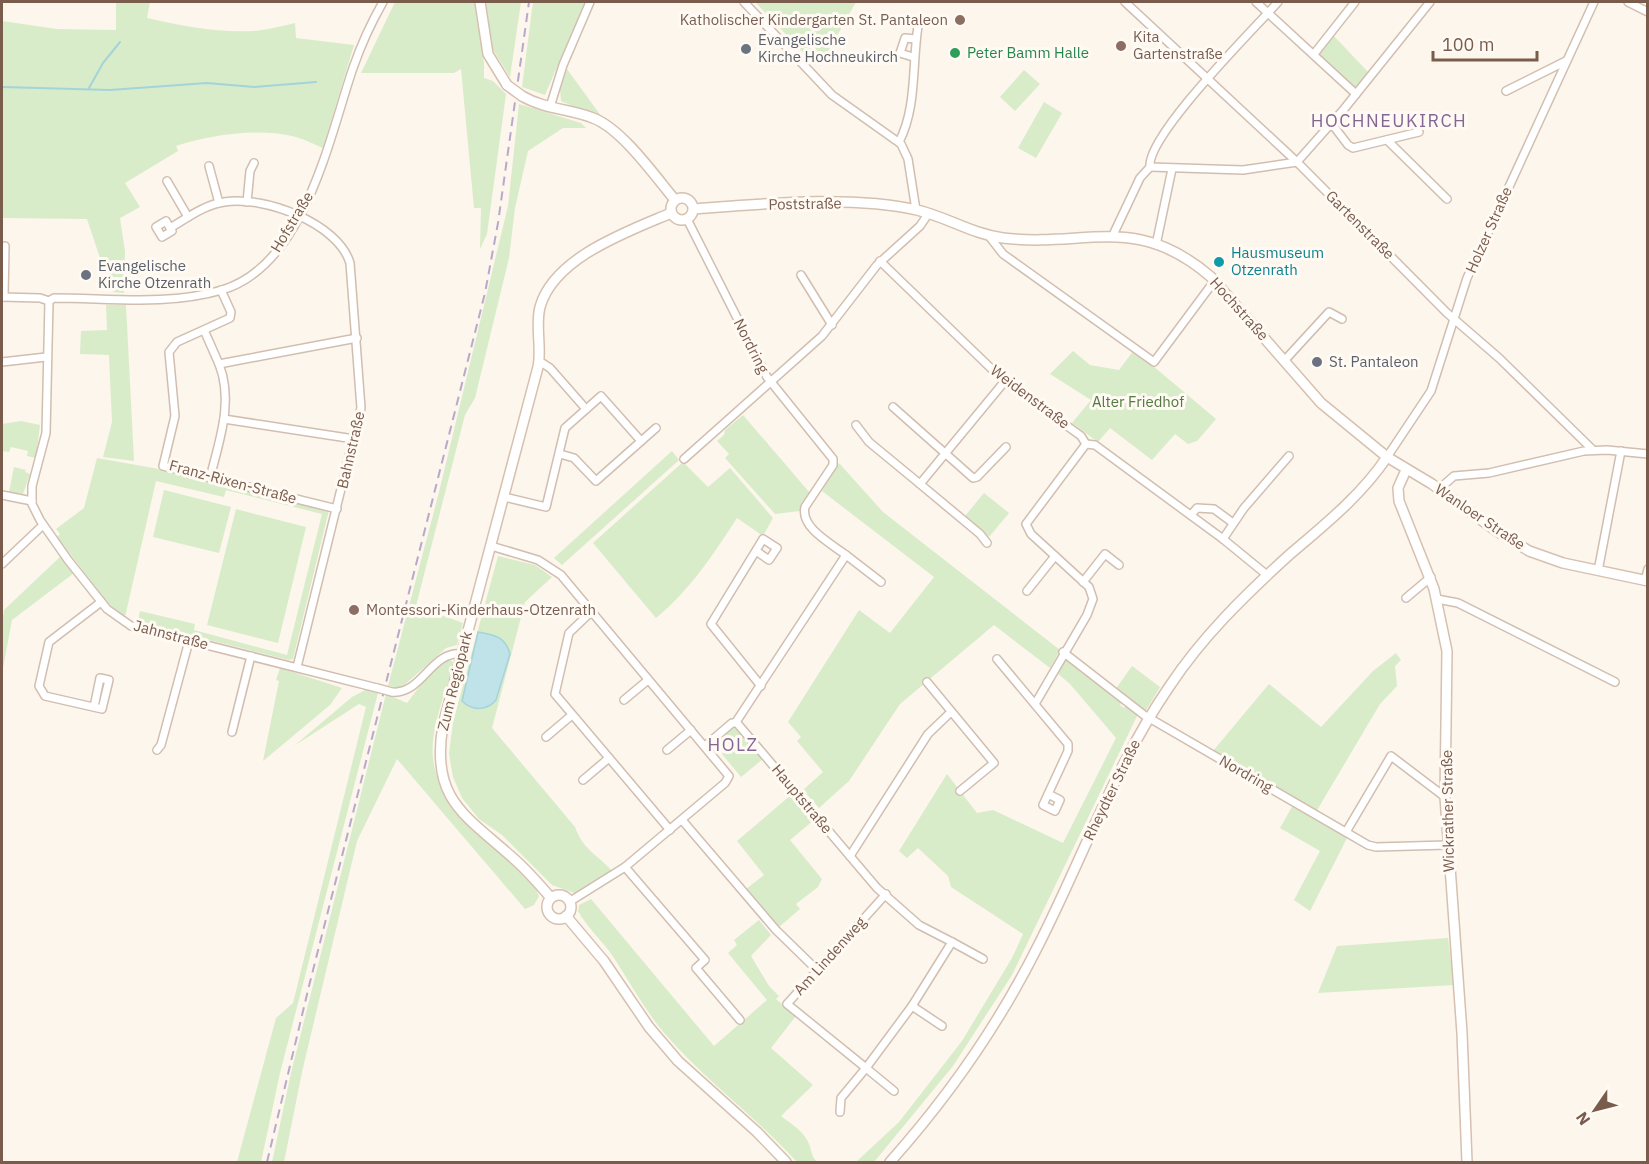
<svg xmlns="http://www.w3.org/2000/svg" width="1649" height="1164" viewBox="0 0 1649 1164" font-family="'IBM Plex Sans',sans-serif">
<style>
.green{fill:#d8ecc9}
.water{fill:#bfe3e8;stroke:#a5d3da;stroke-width:1.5}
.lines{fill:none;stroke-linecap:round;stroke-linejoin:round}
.stream{stroke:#a5d3da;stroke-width:2}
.street-casing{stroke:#d1beb0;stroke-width:10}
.secondary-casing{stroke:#d6c0b0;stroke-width:12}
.street{stroke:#fff;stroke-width:7}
.secondary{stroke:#fff;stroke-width:9}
.rail{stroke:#b9a8c9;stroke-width:2;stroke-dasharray:9 6;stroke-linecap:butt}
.street-bridge-casing{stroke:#d1beb0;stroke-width:10;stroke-linecap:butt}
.secondary-bridge-casing{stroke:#d6c0b0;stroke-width:12;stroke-linecap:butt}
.street-bridge{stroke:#fff;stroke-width:7}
.secondary-bridge{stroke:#fff;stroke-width:9}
.education-dot{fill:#8d6e63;stroke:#fffaf3;stroke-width:2}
.worship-dot{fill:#6b7280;stroke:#fffaf3;stroke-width:2}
.leisure-dot{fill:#2e9e5b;stroke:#fffaf3;stroke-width:2}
.culture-dot{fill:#0f9aa8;stroke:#fffaf3;stroke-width:2}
.labels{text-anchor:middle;stroke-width:6;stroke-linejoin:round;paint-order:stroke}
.education-label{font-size:15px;fill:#785e54;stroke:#fffaf3;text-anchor:start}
.worship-label{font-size:15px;fill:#5b616d;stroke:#fffaf3;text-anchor:start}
.leisure-label{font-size:15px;fill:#27864d;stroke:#fffaf3;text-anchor:start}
.street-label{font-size:15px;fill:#7a5c4d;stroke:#fffaf3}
.culture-label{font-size:15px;fill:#0d838f;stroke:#fffaf3;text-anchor:start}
.park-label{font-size:15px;fill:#537a41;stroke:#fffaf3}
.quarter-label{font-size:18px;letter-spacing:1.5px;fill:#846695;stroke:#fffaf3}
</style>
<rect width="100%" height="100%" fill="#fdf6ec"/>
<!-- green -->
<g class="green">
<path d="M116 2H150L147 18C181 26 219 33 254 31 267 30 282 26 295 23L296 38 354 45 323 148C313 144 302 138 292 136 257 128 209 135 176 146L178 151 125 183 140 207 120 218 125 251 124 293 113 292 112 289 107 288 106 276 87 219 2 218V21L57 29 116 30Z"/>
<polygon points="395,2 474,2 484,63 484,78 493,81 506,94 487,234 480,249 481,208 474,208 461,69 454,73 361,73"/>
<polygon points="486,2 521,2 510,77 492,48"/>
<polygon points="533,2 585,2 545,95 522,87"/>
<polygon points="755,2 856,2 828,52 815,65"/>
<polygon points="1332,34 1368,72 1354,89 1318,55"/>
<polygon points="567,69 604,120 561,101 560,90"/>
<polygon points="1024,70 1040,84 1015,111 1000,97"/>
<polygon points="1044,102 1062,113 1036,158 1018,148"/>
<polygon points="519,104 581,123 586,128 563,128 528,151 515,208 509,258 475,398 465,415 416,606 463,623 457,645 446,648 401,688 388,686 439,492 508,206"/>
<polygon points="106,305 126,305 134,461 103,457 112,422 109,355 80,354 81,331 107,330"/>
<polygon points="1134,350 1216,419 1197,441 1188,444 1175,434 1152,460 1110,428 1098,442 1072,423 1091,400 1050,374 1073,351 1090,365 1119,370"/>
<polygon points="743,415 810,493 800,511 775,514 725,458 729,454 717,441 724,435 725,430"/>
<polygon points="21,421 40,425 36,458 27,456 28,451 11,447 9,452 2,451 2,424"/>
<polygon points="672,451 679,460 562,565 554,558"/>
<polygon points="97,458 159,469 329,510 293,659 289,660 138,622 140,611 195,624 194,630 287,655 322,514 226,490 224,497 156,481 125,617 108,603 57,537 60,534 56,529 84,508"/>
<path d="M683 462 708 487 730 468 773 518 763 536 737 518C713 555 690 590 656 618L593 543Z"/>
<polygon points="839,463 883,512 1060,650 1050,668 994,625 900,704 849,781 819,808 803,790 823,772 797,741 801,737 788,722 859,610 890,633 934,577 822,491"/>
<polygon points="14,467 26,470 25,472 30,474 23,494 9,492"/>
<polygon points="164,490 231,507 219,553 153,537"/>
<polygon points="984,493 1009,513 989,537 965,516"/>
<polygon points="236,509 306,527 278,643 207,625"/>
<polygon points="61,556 74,573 12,620 2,674 2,624 4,610"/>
<path d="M498 556 535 565 552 577 525 602 492 728 575 827C584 851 596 853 612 871L577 894 552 885 502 835 479 819 462 798 453 777 449 754 453 722Z"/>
<polygon points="1396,653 1401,660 1395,666 1397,686 1380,704 1316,812 1213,751 1269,684 1321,727 1373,671"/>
<path d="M448 658 454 663C446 692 430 728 433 758 437 792 458 821 485 841 506 856 529 872 539 896L534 905 525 909 397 759 357 841 302 1072 284 1162H272L291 1073 386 694 407 703 432 670Z"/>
<polygon points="1066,660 1122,701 1120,705 1124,708 1127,705 1138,714 1012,975 953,1066 874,1162 856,1162 899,1122 962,1041 1012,958 1023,934 951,887 948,876 918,848 907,858 899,851 947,774 977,813 993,810 1063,843 1116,738 1070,684 1057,673"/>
<polygon points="1132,666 1160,687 1145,712 1115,690"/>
<polygon points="280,668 342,688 330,705 263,761 279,681 276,680"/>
<polygon points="367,689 378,693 280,1073 261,1162 237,1162 276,1018 293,1003 366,707 359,704 294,746 352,697"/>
<polygon points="733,728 736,728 763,759 741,777 722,754 731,746 722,737"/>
<polygon points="792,794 814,820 790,840 822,879 818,887 796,904 800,909 779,927 746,889 764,875 737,841"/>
<polygon points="1293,805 1348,836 1310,911 1294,900 1320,851 1280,828"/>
<path d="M591 899 714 1046 767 1000 728 953 737 945 734 940 759 920 771 935 751 956 769 986 779 996 776 999 796 1016 771 1048 813 1085 781 1116C791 1124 801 1129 807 1140 812 1148 810 1155 817 1162H797C756 1117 706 1081 665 1034 646 1012 630 983 614 958 603 941 588 929 578 911L579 905Z"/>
<polygon points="1448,938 1454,985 1318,993 1337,946"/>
</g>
<!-- water -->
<path class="water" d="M478 632C494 635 505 636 510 654L496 700C487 711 472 711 462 701Z"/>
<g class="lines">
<!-- stream -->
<g class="stream">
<polyline points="2,87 110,90 207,83 254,87 316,82"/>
<polyline points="89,88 103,63 120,42"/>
</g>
<!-- street casing -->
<g class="street-casing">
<g id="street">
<polyline points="744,2 832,95 901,144 908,159 916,210"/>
<polyline points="1125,2 1297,162 1447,313 1499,358 1593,450"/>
<polyline points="1256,2 1356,94"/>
<polyline points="1628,2 1648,12"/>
<polyline points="1314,54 1355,2"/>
<polyline points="913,57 900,53 905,38 916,39"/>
<polyline points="1506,91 1566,61"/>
<polyline points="550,107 563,65 590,2"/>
<polyline points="1332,124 1348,145 1353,148 1419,132"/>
<polyline points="1387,140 1447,199"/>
<path d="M899 142C917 108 912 64 918 26"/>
<polyline points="1297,162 1344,109 1430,2"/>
<polyline points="209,166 219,203"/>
<path d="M1150 167C1146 136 1254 29 1278 2"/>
<polyline points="1150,167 1243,170 1297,162"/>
<polyline points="167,181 188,217"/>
<polyline points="247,202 250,171 254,163"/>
<path d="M687 219 767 377 833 459V465L805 507C800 528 832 544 846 555"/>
<path d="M170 228 172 231 162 237 156 227 166 221 170 228C187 218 204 205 224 202 263 195 338 223 350 263L361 408 297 667"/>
<polyline points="1113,235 1140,178 1150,167"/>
<polyline points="989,236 1003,254 1154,362 1215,280"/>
<polyline points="1156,245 1172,169"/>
<polyline points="880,261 1002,379 1081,436 1086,444"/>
<polyline points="801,275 832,325"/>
<polyline points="221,290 231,312 230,318 177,342 169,352 175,416 163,466 337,509"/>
<polyline points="2,297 40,298 49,301"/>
<polyline points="4,297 5,246"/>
<polyline points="49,301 46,433 32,486 32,504 40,520 68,560 107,609 131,626 377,688"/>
<path d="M49 301 54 298C109 298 168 306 222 290 305 265 329 138 353 68 361 45 371 23 383 2"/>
<polyline points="204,330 219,364 357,338"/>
<polyline points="539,361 550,368 586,409"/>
<polyline points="1284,361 1329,312 1342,319"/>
<polyline points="2,362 46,357"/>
<polyline points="893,407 973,478 977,477 1006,447"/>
<polyline points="224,419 354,439"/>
<polyline points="856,425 869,442 920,484 1005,381"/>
<polyline points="1086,444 1095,445 1223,539 1267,575"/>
<polyline points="560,454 574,458 596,481 656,428"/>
<polyline points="1387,457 1431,391 1467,278 1594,2"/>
<polyline points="684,459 822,336 877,265 920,226 928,214"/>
<path d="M210 478C219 441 234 402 219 364"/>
<polyline points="920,484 980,534 987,543"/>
<polyline points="1439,489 1454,476 1489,473 1584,451 1607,450 1648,454"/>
<polyline points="2,495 32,501"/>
<polyline points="504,497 546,507 565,428 601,396 641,441"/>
<polyline points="1191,515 1197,508 1214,509 1233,523"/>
<polyline points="1223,539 1244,508 1289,456"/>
<polyline points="491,546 538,560 561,575 729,776 725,783 625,867 569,902"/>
<polyline points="756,551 769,560 777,548 763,539 711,624 761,686"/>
<polyline points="2,564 43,525"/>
<polyline points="1598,571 1621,451"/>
<polyline points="1645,581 1648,569"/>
<polyline points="1083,582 1105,554 1119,565"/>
<polyline points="1027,591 1055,556"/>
<polyline points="1406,598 1431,577"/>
<polyline points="1437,599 1458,603 1615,682"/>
<polyline points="592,611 569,633 555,694 670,830"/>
<polyline points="1063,652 1144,715 1368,845 1376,847 1447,845"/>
<polyline points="997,659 1068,744 1068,751 1043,805 1055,811 1060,800 1048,794"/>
<polyline points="927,682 994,763 960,791"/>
<path d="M392 692C422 695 431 650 462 654"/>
<polyline points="624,700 648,680"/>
<polyline points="1035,704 1087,615 1093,599 1089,587 1031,534 1026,524 1086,444"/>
<polyline points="94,707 100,678 109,680 102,709 45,696 39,686 49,642 101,602"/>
<polyline points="736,722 846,555 881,582"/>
<polyline points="232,732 251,656"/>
<polyline points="546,737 572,715"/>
<polyline points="705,746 732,723 737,723 877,888 919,925 952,942 912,1006 866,1068 787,1004 886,894"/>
<polyline points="157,750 161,745 189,641"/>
<polyline points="667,750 691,730"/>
<polyline points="583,780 609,758"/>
<polyline points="682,820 776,930 816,969"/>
<polyline points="1346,832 1391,756 1445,797"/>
<polyline points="850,856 928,734 951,712"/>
<polyline points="625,867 705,960 696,968 740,1020"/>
<polyline points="952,942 983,959"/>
<polyline points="912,1006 942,1026"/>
<polyline points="840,1112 841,1098 866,1068 894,1091"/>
</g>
</g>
<!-- secondary casing -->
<g class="secondary-casing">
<g id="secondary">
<polyline points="480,2 488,54 507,85"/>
<path d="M522 96C544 109 570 109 593 118 622 129 655 176 675 200"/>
<circle cx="682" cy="209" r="11"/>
<path d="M694 209C761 204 851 195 917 210 947 217 972 234 1003 238 1086 248 1136 212 1211 277L1321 403 1387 457 1432 484 1495 530 1529 551 1563 563 1648 581"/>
<polyline points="1406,470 1398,488 1399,501 1434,589 1447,651 1445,797 1462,1033 1467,1162"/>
<circle cx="559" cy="907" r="12"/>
<path d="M551 898C539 884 527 870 513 858 465 815 430 799 443 725L538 367C542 347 535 327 540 307 554 257 629 231 671 213"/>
<polyline points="566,916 604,961 649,1027 678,1061 757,1132 786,1162"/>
<path d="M890 1162C948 1097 999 1024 1038 946 1082 860 1114 767 1169 687 1202 637 1244 596 1288 556 1323 526 1361 496 1387 457"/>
</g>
</g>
<!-- street -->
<use href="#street" class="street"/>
<!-- secondary -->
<use href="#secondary" class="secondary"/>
<!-- rail -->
<polyline class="rail" points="267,1162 309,986 485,293 498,223 529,2"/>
<!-- street-bridge casing -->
<g class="street-bridge-casing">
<polyline id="street-bridge" points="377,688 392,692"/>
</g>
<!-- secondary-bridge casing -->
<g class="secondary-bridge-casing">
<polyline id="secondary-bridge" points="507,85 522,96"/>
</g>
<!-- street-bridge -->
<use href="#street-bridge" class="street-bridge"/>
<!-- secondary-bridge -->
<use href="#secondary-bridge" class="secondary-bridge"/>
</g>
<!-- markers -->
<g class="education-dot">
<circle cx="960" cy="20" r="6"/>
<circle cx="1121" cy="46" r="6"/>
<circle cx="354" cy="610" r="6"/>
</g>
<g class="worship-dot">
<circle cx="746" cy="49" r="6"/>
<circle cx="86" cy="275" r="6"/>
<circle cx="1317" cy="362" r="6"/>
</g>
<circle class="leisure-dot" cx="955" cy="53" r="6"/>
<circle class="culture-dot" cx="1219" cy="262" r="6"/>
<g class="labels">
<!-- education labels -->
<g class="education-label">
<text x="948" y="25" text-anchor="end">Katholischer Kindergarten St. Pantaleon</text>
<text x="1133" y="42">Kita<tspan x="1133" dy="17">Gartenstraße</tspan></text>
<text x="366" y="615">Montessori-Kinderhaus-Otzenrath</text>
</g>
<!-- worship labels -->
<g class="worship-label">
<text x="758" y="45">Evangelische<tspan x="758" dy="17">Kirche Hochneukirch</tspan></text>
<text x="98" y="271">Evangelische<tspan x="98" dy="17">Kirche Otzenrath</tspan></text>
<text x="1329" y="367">St. Pantaleon</text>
</g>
<!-- leisure labels -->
<g class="leisure-label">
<text x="967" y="58">Peter Bamm Halle</text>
</g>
<!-- street labels -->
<g class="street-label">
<text transform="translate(805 204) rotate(-1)" y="5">Poststraße</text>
<text transform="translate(292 222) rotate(-59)" y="5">Hofstraße</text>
<text transform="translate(1360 225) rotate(45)" y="5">Gartenstraße</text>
<text transform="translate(1489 230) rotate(-66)" y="5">Holzer Straße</text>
<text transform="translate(1239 309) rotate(48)" y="5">Hochstraße</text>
<text transform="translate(751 346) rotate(63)" y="5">Nordring</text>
<text transform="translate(1030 397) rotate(37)" y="5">Weidenstraße</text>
<text transform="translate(351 450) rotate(-77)" y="5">Bahnstraße</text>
<text transform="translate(233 482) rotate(15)" y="5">Franz-Rixen-Straße</text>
<text transform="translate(1480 517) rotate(34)" y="5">Wanloer Straße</text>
<text transform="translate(171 635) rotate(15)" y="5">Jahnstraße</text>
<text transform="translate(455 681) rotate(-76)" y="5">Zum Regiopark</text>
<text transform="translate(1246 774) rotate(30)" y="5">Nordring</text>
<text transform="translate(1112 790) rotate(-64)" y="5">Rheydter Straße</text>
<text transform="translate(802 799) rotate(50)" y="5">Hauptstraße</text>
<text transform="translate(1448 811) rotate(-91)" y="5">Wickrather Straße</text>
<text transform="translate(830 956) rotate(-48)" y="5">Am Lindenweg</text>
</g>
<!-- culture labels -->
<g class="culture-label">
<text x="1231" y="258">Hausmuseum<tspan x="1231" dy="17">Otzenrath</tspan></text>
</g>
<!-- park labels -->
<g class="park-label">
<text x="1138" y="407">Alter Friedhof</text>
</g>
<!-- quarter labels -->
<g class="quarter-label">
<text x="1389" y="127">HOCHNEUKIRCH</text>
<text x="733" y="751">HOLZ</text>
</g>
</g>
<!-- border -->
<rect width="1649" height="1164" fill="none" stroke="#7a5c4d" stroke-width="6"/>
<!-- north arrow -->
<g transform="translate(1595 1110) rotate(235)" stroke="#fffaf3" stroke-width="4.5" paint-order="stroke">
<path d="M0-4.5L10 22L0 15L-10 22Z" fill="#7a5c4d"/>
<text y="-9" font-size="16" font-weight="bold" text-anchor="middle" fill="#7a5c4d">N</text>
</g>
<!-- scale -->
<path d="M1433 51v9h104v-9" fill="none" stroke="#7a5c4d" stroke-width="3"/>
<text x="1442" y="51" font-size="18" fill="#7a5c4d" stroke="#fffaf3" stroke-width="4.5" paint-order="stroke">100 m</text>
</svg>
